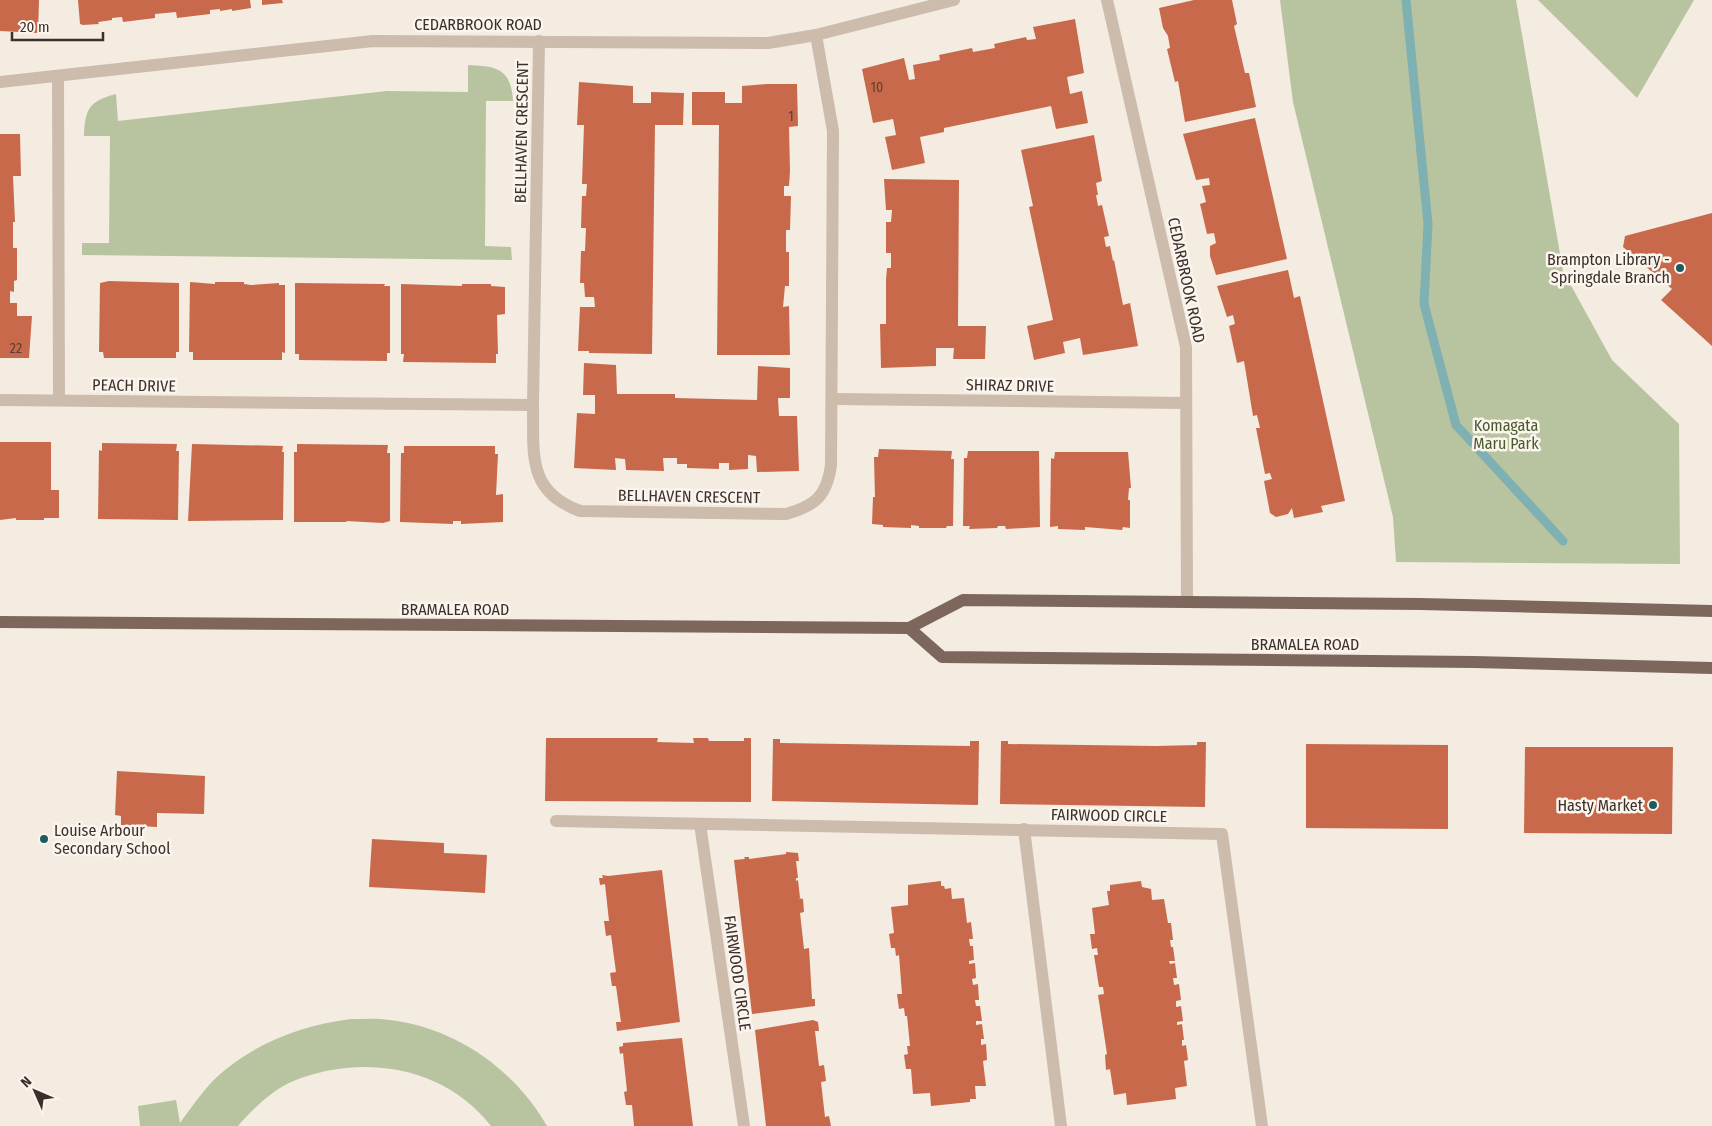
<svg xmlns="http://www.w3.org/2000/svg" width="1712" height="1126" viewBox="0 0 1712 1126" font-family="'Fira Sans Condensed',sans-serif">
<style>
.green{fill:#b8c4a0}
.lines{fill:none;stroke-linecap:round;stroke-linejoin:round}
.stream{stroke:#7fb0b2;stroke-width:9}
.building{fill:#c8694b}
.minor{stroke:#cdbbac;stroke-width:12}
.major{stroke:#7d675c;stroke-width:12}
.poi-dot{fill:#1f5a5e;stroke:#fbf5ee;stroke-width:2}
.labels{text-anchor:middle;stroke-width:5;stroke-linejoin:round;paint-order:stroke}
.number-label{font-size:14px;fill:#5e3e33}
.street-label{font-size:16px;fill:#3b302b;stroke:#fbf5ee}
.poi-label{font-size:16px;fill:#3b302b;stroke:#fbf5ee;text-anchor:end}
.park-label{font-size:16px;fill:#4a5a2e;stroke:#fbf5ee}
</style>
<rect width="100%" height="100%" fill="#f4ebe1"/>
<!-- green -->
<g class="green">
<polygon points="1280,0 1516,0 1563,271 1612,360 1679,424 1680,564 1396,562 1393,517 1293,102"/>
<polygon points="1538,0 1694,0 1637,98"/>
<path d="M468 65C497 66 511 69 513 101H486L485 246 511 247 512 260 82 255V243H109L110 136H84C85 109 89 101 116 94L118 121 387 91 468 92Z"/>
<path d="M351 1019C364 1019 377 1018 390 1020 456 1028 514 1069 547 1126H491C444 1065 359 1053 291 1082 271 1091 252 1110 238 1126H140L138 1106 176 1100 180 1123C194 1104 207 1084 225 1070 262 1040 305 1025 351 1019Z"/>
</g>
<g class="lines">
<!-- stream -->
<polyline class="stream" points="1406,0 1428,224 1424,304 1456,425 1563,541"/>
</g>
<!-- building -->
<g class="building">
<polygon points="0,0 39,0 38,33 0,31"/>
<polygon points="78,0 250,0 251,8 232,11 232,9 220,11 220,9 210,10 210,14 177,18 176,12 155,14 155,18 123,22 122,17 112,18 112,20 98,22 99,24 83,25 80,24"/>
<polygon points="262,0 282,0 283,3 262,5"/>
<polygon points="1194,0 1232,0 1237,24 1234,26 1245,73 1249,73 1256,107 1185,122 1178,81 1175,82 1167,49 1170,48 1168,36 1163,28 1159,8"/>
<polygon points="1075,19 1084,73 1067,77 1070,94 1082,91 1088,123 1056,129 1051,106 944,128 944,132 920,137 925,163 892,170 885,137 896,135 893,119 873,123 862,69 904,58 909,80 915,79 913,65 940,60 939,55 972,48 973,52 995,48 994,44 1026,37 1027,40 1036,39 1033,27"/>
<polygon points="579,82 633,86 633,103 651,103 651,92 684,93 683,125 655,125 652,354 589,353 589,351 578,351 580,307 595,307 594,297 585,297 584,283 580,283 581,251 585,251 586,228 581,228 582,196 586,196 587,184 582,184 584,125 577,125"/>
<polygon points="767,84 797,84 798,126 789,127 790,171 789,186 784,186 784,196 791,196 790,230 786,230 786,252 789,252 789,286 785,286 783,307 789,306 790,355 717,355 719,125 692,125 692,92 725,92 725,103 742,103 742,86"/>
<polygon points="1255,118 1287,259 1216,275 1210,256 1210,246 1216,243 1214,233 1207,234 1200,204 1206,202 1202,186 1210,185 1209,178 1196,180 1183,134"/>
<polygon points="0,134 20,134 21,176 13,176 15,222 13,222 13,248 17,248 17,280 14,281 14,292 10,291 10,303 17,303 17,316 32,316 29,358 0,358"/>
<polygon points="1094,135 1102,181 1096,183 1098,195 1096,195 1098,206 1102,205 1109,236 1104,237 1106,247 1110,246 1113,261 1114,260 1123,305 1130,303 1138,346 1083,355 1080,338 1063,342 1065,353 1034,360 1027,326 1053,320 1029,207 1033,206 1021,150"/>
<polygon points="884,179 959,180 958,326 986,326 985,359 953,359 954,348 936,348 936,366 881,368 880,324 886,324 886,280 887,268 891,268 891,253 886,253 886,222 891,222 892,210 886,210"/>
<polygon points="1712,213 1712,346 1661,300 1672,289 1623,247 1625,236"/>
<polygon points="1288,270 1294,298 1300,296 1345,501 1321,506 1323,512 1294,518 1292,508 1288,514 1276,517 1270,513 1264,481 1272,479 1270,473 1265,474 1256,428 1260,428 1257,415 1253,416 1244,361 1237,363 1229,326 1235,324 1233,315 1227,317 1217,286"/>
<polygon points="109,281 179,283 179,352 176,352 176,358 104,358 103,352 99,352 100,283"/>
<polygon points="190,282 215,284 215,282 244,282 244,284 251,285 279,283 279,285 285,285 285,353 282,352 282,360 193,360 193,352 189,352"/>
<polygon points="295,283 385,284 384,286 390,286 390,353 387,353 387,361 299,360 299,354 295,354"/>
<polygon points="401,284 462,286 462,284 491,284 491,286 505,287 505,314 497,315 498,354 496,354 496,363 403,362 404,354 401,354"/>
<polygon points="584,363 616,365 617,394 675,394 675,398 757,400 758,366 790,368 790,398 778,398 779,416 797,416 799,471 757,472 756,456 748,455 748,469 729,470 729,463 719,463 719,469 687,468 687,464 677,464 677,458 663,458 664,471 626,470 625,459 615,458 616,470 574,468 577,413 595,414 595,395 583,395"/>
<polygon points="0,442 51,442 51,490 59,490 59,518 44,518 44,520 16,520 16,518 0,520"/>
<polygon points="102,443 177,444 176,451 179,451 178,520 98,519 99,450 102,451"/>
<polygon points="192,444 283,446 282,452 284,452 283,520 188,521"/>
<polygon points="297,444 388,445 387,453 390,453 390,521 383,523 346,521 347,522 294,522 294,452 297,452"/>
<polygon points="404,446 495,446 495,454 498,454 496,495 503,494 503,522 461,524 461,521 453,521 453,524 400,522 401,453 404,453"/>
<polygon points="879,449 952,451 951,459 954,459 953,526 947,526 946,528 919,528 919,526 911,525 911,528 883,527 883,525 872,524 873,497 875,497 874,457 878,457"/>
<polygon points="968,451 1039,451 1040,527 1006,529 1005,526 998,526 997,528 969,529 970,526 963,526 964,458 967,458"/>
<polygon points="1055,452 1128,452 1131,488 1129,488 1128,500 1130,500 1130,528 1123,527 1122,530 1085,527 1085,530 1058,529 1058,526 1050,527 1051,458 1054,459"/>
<polygon points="546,738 658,738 657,742 694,743 693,738 708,738 709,741 744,741 744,738 751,738 751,802 545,801"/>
<polygon points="773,739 780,739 780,743 970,746 970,741 979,741 978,805 772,801"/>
<polygon points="1001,741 1008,741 1008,744 1156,746 1197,745 1197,742 1206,742 1205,807 1000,804"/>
<polygon points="1306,744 1448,745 1448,829 1306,828"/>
<polygon points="1525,747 1673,747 1672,834 1524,833"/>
<polygon points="117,771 205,776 204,814 157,813 157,827 121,825 121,816 115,815"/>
<polygon points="372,839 444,843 444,853 487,855 485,893 369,887"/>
<polygon points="786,852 798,853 799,861 796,861 798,878 796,878 796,881 798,880 800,898 798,898 803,899 804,912 800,913 804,949 809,948 812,999 815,999 815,1006 752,1014 734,860 745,859 744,857 749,857 749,859 786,854"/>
<polygon points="662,870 680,1022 617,1031 616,1022 621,1022 616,986 612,986 610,973 616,972 611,935 606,936 604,921 609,921 605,884 600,885 599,878 603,878 602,875 608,876"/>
<polygon points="941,881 941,886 944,886 945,889 951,888 952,899 964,898 967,923 971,922 973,939 969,939 970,946 973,946 974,960 969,961 969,964 975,963 976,978 972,979 973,985 978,984 979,1000 975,1000 976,1006 980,1006 982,1021 976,1021 976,1025 982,1024 984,1039 981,1039 981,1045 986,1044 987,1060 983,1061 986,1086 975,1086 976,1099 970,1099 970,1102 931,1106 930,1093 913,1094 911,1069 906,1069 904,1055 908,1054 907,1046 910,1046 907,1016 905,1016 904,1008 899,1009 897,994 902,994 899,955 896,956 895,948 891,948 889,934 894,933 891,907 908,905 908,885"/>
<polygon points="1141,881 1142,887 1151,889 1152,900 1164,899 1168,923 1171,923 1173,940 1170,940 1171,947 1173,947 1175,961 1169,961 1170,964 1175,963 1177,978 1173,978 1174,985 1179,984 1181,1000 1176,1001 1176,1007 1181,1006 1183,1021 1177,1022 1177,1025 1182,1024 1184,1040 1182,1040 1182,1046 1186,1045 1188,1060 1184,1061 1187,1086 1175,1088 1176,1099 1127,1105 1126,1093 1114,1095 1110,1069 1106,1070 1105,1055 1107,1054 1098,995 1104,994 1103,987 1099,987 1094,955 1098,955 1097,948 1092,949 1090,934 1095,934 1092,908 1109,905 1107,891 1110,891 1110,885"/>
<polygon points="813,1020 818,1022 819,1031 815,1031 819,1066 824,1065 826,1081 821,1082 825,1117 829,1116 831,1126 766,1126 755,1030"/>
<polygon points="682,1038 693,1126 634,1126 632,1105 626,1105 624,1092 627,1091 623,1053 620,1054 619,1047 623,1046 623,1043"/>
</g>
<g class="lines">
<!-- minor -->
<g class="minor">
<polyline points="1107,0 1186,347 1187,602"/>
<path d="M539 41 533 405C534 453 526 491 580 511L786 514C815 506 827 496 831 465L833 131 816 35"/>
<polyline points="58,76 59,400"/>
<polyline points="0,82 373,41 768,43 816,35 954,0"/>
<polyline points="833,399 1186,403"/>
<polyline points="0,400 533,405"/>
<polyline points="556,821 1222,834 1262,1126"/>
<polyline points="700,824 744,1126"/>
<polyline points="1024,829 1061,1126"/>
</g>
<!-- major -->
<g class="major">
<polyline points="0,622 909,628 963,600 1421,604 1712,611"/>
<polyline points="909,628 942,657 1474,662 1712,668"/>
</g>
</g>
<!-- markers -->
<g class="poi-dot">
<circle cx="1680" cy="268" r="5"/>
<circle cx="1653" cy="805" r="5"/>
<circle cx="44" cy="839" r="5"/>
</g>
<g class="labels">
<!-- number labels -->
<g class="number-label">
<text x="877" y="92">10</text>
<text x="791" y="121">1</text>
<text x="16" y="353">22</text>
</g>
<!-- street labels -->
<g class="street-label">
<text x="478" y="30">CEDARBROOK ROAD</text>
<text transform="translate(521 132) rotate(-89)" y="6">BELLHAVEN CRESCENT</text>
<text transform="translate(1187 280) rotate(78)" y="6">CEDARBROOK ROAD</text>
<text transform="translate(134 385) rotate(1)" y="6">PEACH DRIVE</text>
<text transform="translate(1010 385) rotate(1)" y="6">SHIRAZ DRIVE</text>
<text transform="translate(689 496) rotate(1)" y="6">BELLHAVEN CRESCENT</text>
<text x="455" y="615">BRAMALEA ROAD</text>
<text x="1305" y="650">BRAMALEA ROAD</text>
<text transform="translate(1109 815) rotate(1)" y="6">FAIRWOOD CIRCLE</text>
<text transform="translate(738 973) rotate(82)" y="6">FAIRWOOD CIRCLE</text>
</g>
<!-- poi labels -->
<g class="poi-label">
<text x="1670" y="265">Brampton Library -<tspan x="1670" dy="18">Springdale Branch</tspan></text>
<text x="1643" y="811">Hasty Market</text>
<text x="54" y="836" text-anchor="start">Louise Arbour<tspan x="54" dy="18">Secondary School</tspan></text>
</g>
<!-- park labels -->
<g class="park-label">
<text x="1506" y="431">Komagata<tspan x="1506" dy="18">Maru Park</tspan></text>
</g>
</g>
<!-- north arrow -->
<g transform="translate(35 1091) rotate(315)" stroke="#fbf5ee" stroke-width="4" paint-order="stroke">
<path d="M0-4L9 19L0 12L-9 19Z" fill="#3b302b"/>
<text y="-8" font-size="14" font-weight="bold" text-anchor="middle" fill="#3b302b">N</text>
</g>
<!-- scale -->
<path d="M12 32v8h91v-8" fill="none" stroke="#3b302b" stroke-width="2.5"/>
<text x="20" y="32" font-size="15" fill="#3b302b" stroke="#fbf5ee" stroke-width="4" paint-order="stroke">20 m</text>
</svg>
